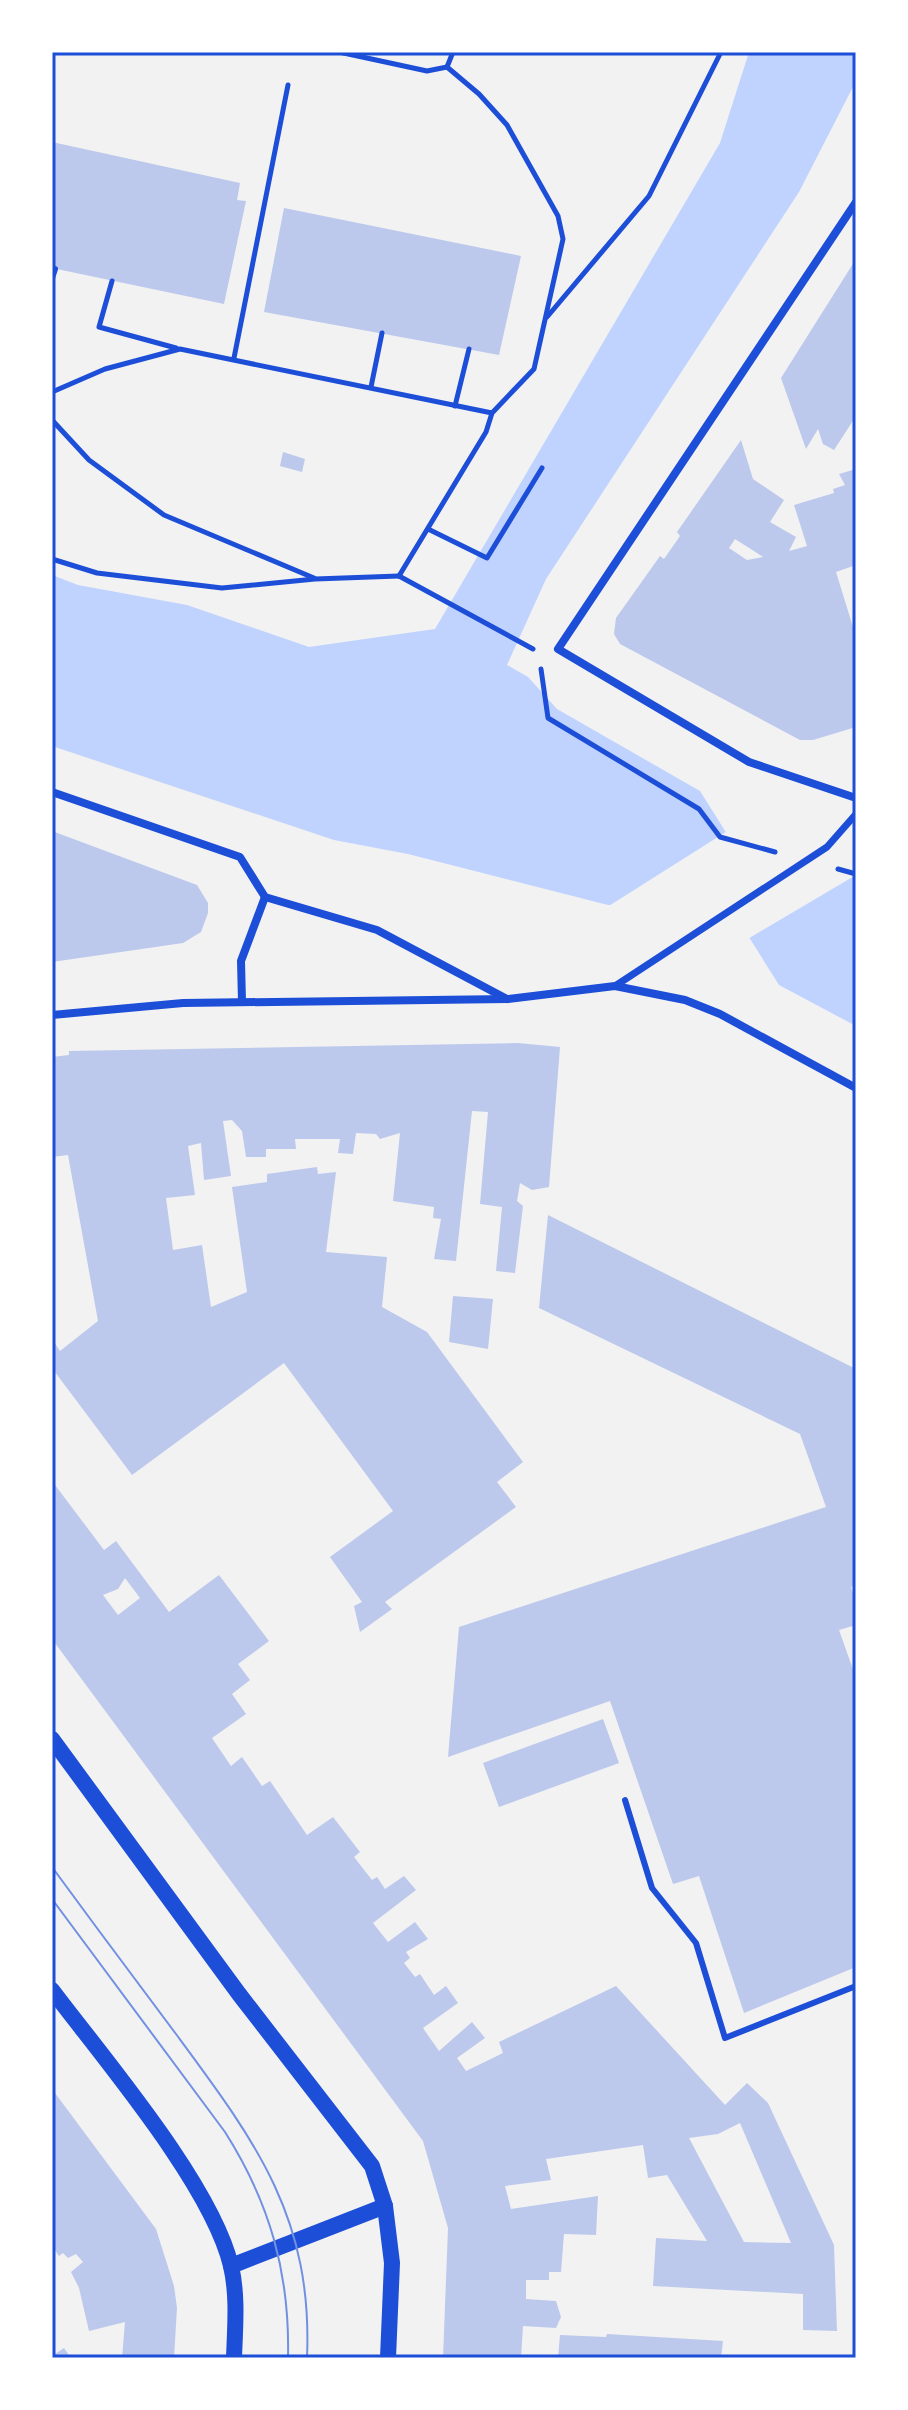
<svg xmlns="http://www.w3.org/2000/svg" width="908" height="2410" viewBox="0 0 908 2410" font-family="'Archivo Narrow',sans-serif">
<style>
.water{fill:#bfd3fe}
.pier{fill:#f2f2f2}
.building{fill:#bdc9ec;fill-rule:evenodd}
.lines{fill:none;stroke-linecap:round;stroke-linejoin:round}
.path{stroke:#1d4ed8;stroke-width:5}
.service{stroke:#1d4ed8;stroke-width:6}
.pedestrian{stroke:#1d4ed8;stroke-width:7}
.minor{stroke:#1d4ed8;stroke-width:8}
.secondary{stroke:#1d4ed8;stroke-width:16}
.tram{stroke:#7290e2;stroke-width:2}
.neatline{fill:none;stroke:#1d4ed8;stroke-width:3}
</style>
<rect width="100%" height="100%" fill="#f2f2f2"/>
<!-- water -->
<polygon class="water" points="749,52 856,52 856,81 799,192 546,579 507,665 528,677 557,709 700,791 727,834 856,858 856,1026 779,985 747,934 604,904 408,854 334,840 52,746 52,575 78,585 187,605 309,647 435,629 720,143"/>
<!-- pier -->
<polygon class="pier" points="729,830 856,854 856,875 746,940 604,909"/>
<!-- building -->
<g class="building">
<polygon points="52,142 240,183 237,200 246,201 224,304 52,268"/>
<polygon points="284,208 521,256 499,355 264,312"/>
<polygon points="856,259 856,416 834,450 823,444 818,429 806,449 781,378"/>
<path d="M741 440 753 479 784 500 770 522 796 537 789 551 807 546 794 505 834 493 833 489 845 485 839 474 856 469V565L836 572 856 637V727L813 740H800L620 644 614 634 616 618 660 556 664 559 680 536 677 532ZM735 539 757 553 763 557 747 560 729 548Z"/>
<polygon points="283,452 305,459 302,472 280,466"/>
<polygon points="52,831 197,885 208,903 208,913 201,932 183,943 52,962"/>
<polygon points="518,1043 560,1047 549,1187 532,1190 520,1183 517,1201 523,1206 515,1273 496,1271 502,1207 480,1204 488,1112 472,1111 456,1261 434,1259 441,1219 433,1218 434,1207 393,1201 400,1133 380,1139 376,1134 356,1133 353,1154 338,1153 340,1139 295,1139 296,1149 266,1149 266,1157 246,1157 242,1131 232,1120 223,1121 231,1176 204,1180 201,1143 188,1146 195,1195 166,1198 173,1250 202,1245 211,1307 247,1292 232,1187 267,1182 267,1174 317,1167 318,1174 336,1172 326,1252 387,1257 382,1307 427,1332 523,1462 497,1482 516,1507 385,1602 392,1609 360,1632 354,1606 362,1602 330,1557 393,1511 284,1363 132,1475 52,1368 52,1339 60,1351 98,1321 68,1155 52,1157 52,1057 69,1055 69,1051"/>
<polygon points="548,1215 856,1369 856,1585 851,1587 856,1604 856,1625 839,1630 856,1678 856,1967 744,2013 699,1876 673,1884 610,1701 448,1757 459,1627 826,1507 800,1434 539,1308"/>
<polygon points="453,1296 493,1299 488,1349 449,1342"/>
<path d="M52 1481 104 1550 116 1541 169 1612 219 1575 269 1641 238 1664 250 1680 232 1694 246 1714 212 1738 231 1766 242 1757 262 1786 270 1781 307 1835 333 1817 360 1852 354 1857 372 1880 377 1877 385 1889 404 1876 416 1890 373 1923 388 1942 415 1922 428 1939 406 1952 410 1958 404 1963 415 1977 420 1974 434 1995 446 1986 458 2003 423 2028 439 2051 472 2022 485 2038 457 2058 466 2071 503 2053 499 2042 616 1986 725 2105 747 2083 768 2103 834 2245 837 2331 803 2330V2294L653 2286 656 2238 707 2241 667 2175 648 2178 643 2145 546 2159 551 2180 505 2186 511 2209 598 2196 596 2235 564 2234 561 2272H549V2280H526V2299L556 2301 561 2317 556 2328 523 2326 521 2358H443L448 2228 423 2141 52 1639ZM125 1578 140 1598 118 1615 103 1595 118 1589ZM740 2123 791 2243 744 2242 689 2138 718 2134Z"/>
<polygon points="603,1719 619,1763 499,1807 483,1763"/>
<polygon points="52,2089 156,2229 174,2286 177,2308 174,2358 122,2358 125,2322 89,2331 79,2288 71,2272 83,2262 76,2254 68,2258 63,2253 59,2256 52,2246"/>
<polygon points="607,2334 723,2341 721,2358 558,2358 560,2335 606,2337"/>
<polygon points="64,2348 71,2358 52,2358 52,2356"/>
</g>
<g class="lines">
<!-- path -->
<g class="path">
<polyline points="339,52 427,71 447,67"/>
<polyline points="52,53 53,52"/>
<polyline points="447,67 453,52"/>
<polyline points="112,281 99,327 176,348"/>
<polyline points="547,317 649,196 721,52"/>
<polyline points="234,358 288,85"/>
<polyline points="371,387 382,333"/>
<polyline points="52,392 105,369 180,349 492,413"/>
<polyline points="455,406 469,349"/>
<polyline points="52,420 89,460 164,515 314,578"/>
<polyline points="428,529 487,558 542,468"/>
<polyline points="52,559 97,573 222,588 315,579 399,576"/>
<polyline points="399,576 486,432 492,413 534,369 563,239 558,216 507,125 479,94 447,67"/>
<polyline points="399,576 533,649"/>
<polyline points="541,669 548,718 699,809 720,837 775,852"/>
<polyline points="838,869 856,874"/>
</g>
<!-- service -->
<g class="service">
<polyline points="52,278 55,269"/>
<polyline points="625,1800 652,1888 696,1943 725,2038 856,1986"/>
</g>
<!-- pedestrian -->
<polyline class="pedestrian" points="615,986 827,847 856,814"/>
<!-- minor -->
<g class="minor">
<polyline points="856,202 558,649 749,762 856,798"/>
<polyline points="52,792 240,857 265,897 377,930 507,999"/>
<polyline points="242,1002 241,961 265,897"/>
<polyline points="52,1015 183,1003 508,999 615,986 685,1000 720,1014 856,1088"/>
</g>
<!-- secondary -->
<g class="secondary">
<polyline points="52,1739 239,1994 372,2166 385,2206 392,2263 388,2358"/>
<path d="M52 1990C104 2059 212 2185 231 2266 238 2296 235 2328 234 2358"/>
<polyline points="231,2266 385,2206"/>
</g>
<!-- tram -->
<g class="tram">
<path d="M52 1867C93 1923 134 1978 176 2034 255 2141 313 2217 307 2358"/>
<path d="M52 1899 225 2132C270 2203 290 2274 288 2358"/>
</g>
</g>
<!-- border -->
<rect width="908" height="2410" fill="none" stroke="#ffffff" stroke-width="108"/>
<rect x="54" y="54" width="800" height="2302" class="neatline"/>
</svg>
